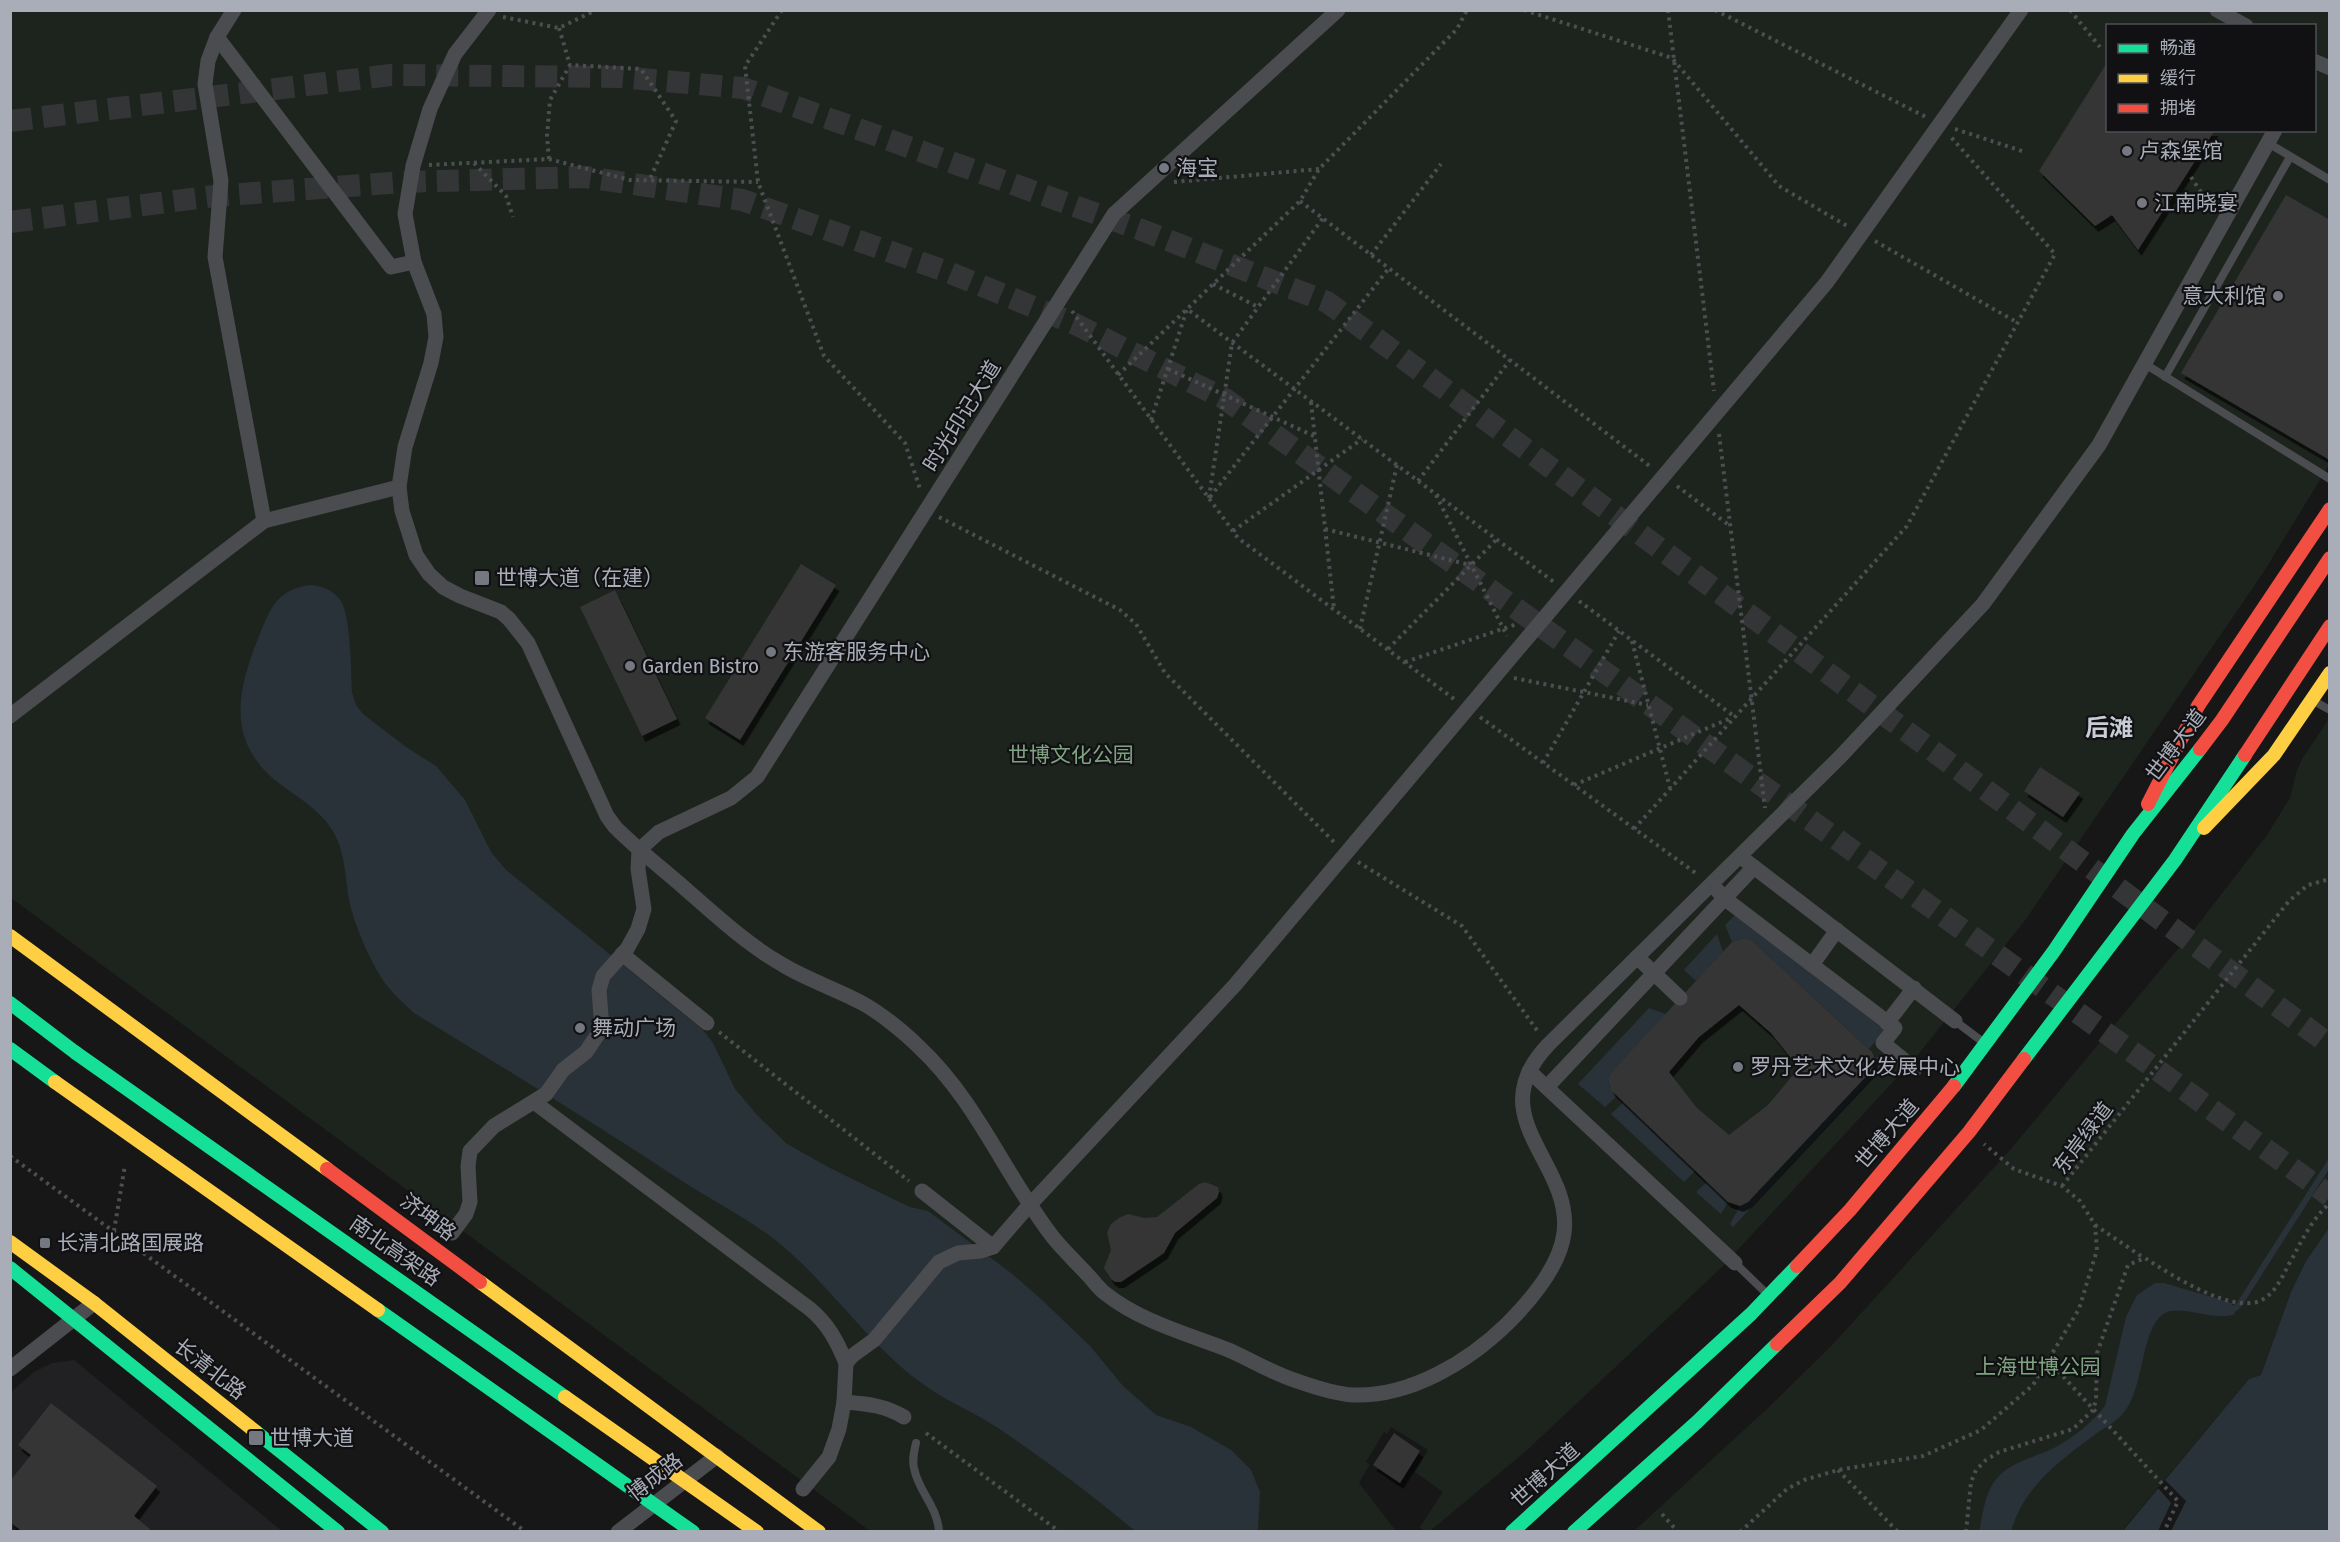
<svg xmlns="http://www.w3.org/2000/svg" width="2340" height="1542" viewBox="0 0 2340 1542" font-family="'Fira Sans Condensed','Noto Sans SC',sans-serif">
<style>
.built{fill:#212123}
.green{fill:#1d241e;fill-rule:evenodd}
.water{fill:#2a3239}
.pier{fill:#171717}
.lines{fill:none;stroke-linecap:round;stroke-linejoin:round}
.stream{stroke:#2a3239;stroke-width:6}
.building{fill:#353536;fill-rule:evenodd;filter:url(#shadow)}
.secondary-tunnel{stroke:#343537;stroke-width:22;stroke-dasharray:22 11;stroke-linecap:butt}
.path{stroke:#4d4e52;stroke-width:4;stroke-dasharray:3 4.5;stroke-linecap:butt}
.lane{stroke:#4b4c50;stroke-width:8}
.street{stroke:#4b4c50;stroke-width:15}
.fast{stroke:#16e098;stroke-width:14}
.slow{stroke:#ffcf43;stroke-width:14}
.jam{stroke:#f24e42;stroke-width:14}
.fast-bridge{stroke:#16e098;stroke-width:14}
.slow-bridge{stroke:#ffcf43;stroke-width:14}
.poi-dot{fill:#757880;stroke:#111113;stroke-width:2}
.labels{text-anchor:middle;stroke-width:4.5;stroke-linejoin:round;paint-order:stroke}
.poi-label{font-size:21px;fill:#a8adb8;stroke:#111113;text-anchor:start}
.street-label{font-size:21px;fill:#a8adb8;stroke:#111113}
.park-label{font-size:21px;fill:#7fa381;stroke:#111113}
.quarter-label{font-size:24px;font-weight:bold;fill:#c9ccd4;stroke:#111113}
</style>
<defs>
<filter id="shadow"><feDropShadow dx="3.5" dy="6" stdDeviation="0" flood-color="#0009"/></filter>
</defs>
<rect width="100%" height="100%" fill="#171717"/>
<!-- built -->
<polygon class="built" points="74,1360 282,1531 11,1532 11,1392 34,1372 52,1363"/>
<!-- green -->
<g class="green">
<path d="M10 11H2329V465L2265 570 2026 919 1917 1056 1721 1268 1526 1451 1430 1531H1424L1420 1527 1443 1492 1415 1472 1428 1450 1391 1427 1387 1434 1384 1432 1366 1462 1370 1464 1359 1483 1396 1531H870L11 898ZM2108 26H2314V130H2108Z"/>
<polygon points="2329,719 2329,1228 2306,1261 2291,1292 2261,1375 2249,1379 2122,1531 1633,1532 1769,1407 1834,1343 2010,1150 2193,931 2267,835 2290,798 2297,770 2302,759"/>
</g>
<!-- water -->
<g class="water">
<path d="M310 585C324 586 335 591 342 603 351 621 351 672 352 693L356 705 363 714 406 747 436 766 465 800 491 852 506 870 703 1030 713 1043 735 1089 758 1116 787 1144 830 1168 891 1198 910 1207 928 1211 1011 1273 1042 1300 1090 1346 1123 1386 1156 1415 1191 1427 1231 1450 1251 1470 1260 1492 1258 1528 1256 1531H1135C1092 1495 1047 1461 1001 1430 978 1414 950 1403 927 1387 868 1346 830 1283 774 1239 745 1217 713 1201 682 1181 594 1123 504 1068 414 1013 405 1004 395 996 388 987 372 966 356 929 350 904 345 879 346 855 334 833 322 811 300 799 280 784 225 742 237 691 259 636 271 607 277 590 310 585Z"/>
<polygon points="1735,915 1885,1030 1869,1049 1751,940 1745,938 1732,942 1725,925"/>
<polygon points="1717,934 1723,952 1696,981 1684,970"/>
<path d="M1649 1008 1666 1014 1610 1074C1606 1083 1610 1089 1617 1096L1605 1107 1578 1084Z"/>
<polygon points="1880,1054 1888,1061 1733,1227 1730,1224 1740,1206 1748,1202 1872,1070 1875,1059"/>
<polygon points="1624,1102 1695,1171 1684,1182 1611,1114"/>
<polygon points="1707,1182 1728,1202 1721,1214 1696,1192"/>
<polygon points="2329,1228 2329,1531 2122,1532 2249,1379 2261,1375 2291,1292 2306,1261"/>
<path d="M2155 1283H2164L2232 1303 2235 1314C2214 1322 2178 1303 2163 1314 2141 1330 2144 1386 2125 1411 2117 1422 2103 1428 2093 1436 2057 1463 2024 1487 2011 1531H1979C1983 1516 1984 1496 1994 1482 2008 1462 2033 1458 2054 1448 2073 1438 2092 1423 2105 1406L2126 1317 2137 1295Z"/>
</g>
<!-- pier -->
<polygon class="pier" points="2165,1480 2186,1501 2171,1531 2158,1531 2171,1503 2158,1488"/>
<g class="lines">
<!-- stream -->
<polyline class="stream" points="2227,1308 2234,1309 2239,1305 2330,1162"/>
</g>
<!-- building -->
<g class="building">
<polygon points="2108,61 2108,130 2215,130 2138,250 2112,215 2095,226 2039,171"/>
<polygon points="2286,195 2330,220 2328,459 2181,373"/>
<polygon points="801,564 836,585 740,740 705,718"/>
<polygon points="615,590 677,719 642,736 580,607"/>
<polygon points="2040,767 2080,793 2063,817 2024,791"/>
<path d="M1745 938 1751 940 1872 1052 1875 1059 1872 1070 1748 1202 1740 1206 1728 1202 1611 1090 1608 1079 1610 1074 1732 942ZM1739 1005 1771 1033 1799 1068 1768 1105 1729 1135 1697 1108 1669 1072 1699 1037Z"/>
<polygon points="1205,1182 1218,1187 1219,1192 1217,1198 1175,1233 1164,1253 1121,1282 1115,1282 1111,1279 1104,1268 1111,1250 1107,1233 1111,1224 1119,1218 1128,1214 1144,1218 1157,1217 1199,1184"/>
<polygon points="51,1403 157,1486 134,1516 150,1529 148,1532 23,1532 10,1522 10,1481 31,1455 18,1445"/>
<polygon points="1394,1433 1420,1451 1400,1483 1373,1465"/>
</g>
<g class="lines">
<!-- secondary-tunnel -->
<g class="secondary-tunnel">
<polyline points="10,121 391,75 620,77 743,88 1139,229 1327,302 2330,1045"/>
<polyline points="10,222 214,196 403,182 585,177 742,200 948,272 1075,324 1225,399 2156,1069 2330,1196"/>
</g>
<!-- path -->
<g class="path">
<polyline points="782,10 745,66 758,182 824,356 905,443 920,489"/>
<polyline points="1524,10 1672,58 1779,186 1847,226"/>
<polyline points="1668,10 1714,391"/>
<polyline points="1715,10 1926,117"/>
<polyline points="2070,10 2100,47"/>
<polyline points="503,17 559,28 596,10"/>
<polyline points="559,28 570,65"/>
<polyline points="1955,129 2025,152"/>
<polyline points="549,159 547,136 550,100 570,65 641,69 676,121 649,181"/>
<polyline points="474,163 506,196 513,217"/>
<polyline points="429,165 549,159 630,180 758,182"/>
<polyline points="2191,177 2212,209"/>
<polyline points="1174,182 1319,169"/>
<polyline points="1300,201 1651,467"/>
<polyline points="1875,241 2018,323"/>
<polyline points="1371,255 1441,164"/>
<polyline points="1213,284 1258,307"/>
<polyline points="1072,311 1238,538 1454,699"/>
<polyline points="1168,369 1314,436"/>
<polyline points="1118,375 1300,201 1319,169 1457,29 1467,10"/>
<polyline points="1311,402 1334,609"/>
<polyline points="1151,420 1187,309 1554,582"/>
<polyline points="1719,434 1765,808"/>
<polyline points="1418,481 1510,360"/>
<polyline points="1677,486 1730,526"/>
<polyline points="1436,495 1507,636"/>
<polyline points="1210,497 1389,268"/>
<polyline points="1209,498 1232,343 1323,218"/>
<polyline points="939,517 1120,610 1136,624 1165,673 1334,842"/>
<polyline points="1325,529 1470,565"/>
<polyline points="1233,531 1362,439"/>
<polyline points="1579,601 1735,717"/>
<polyline points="1360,629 1397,465"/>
<polyline points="1632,641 1670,788"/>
<polyline points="1388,649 1497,539"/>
<polyline points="1405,662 1517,624"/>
<polyline points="1514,678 1648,705"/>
<polyline points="1480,717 1697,874"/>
<polyline points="1543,763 1619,631"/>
<polyline points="1574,785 1731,718"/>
<polyline points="1634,829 1907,526 2055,254 1950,136"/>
<polyline points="1358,862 1462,926 1539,1033"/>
<polyline points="719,1032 909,1181"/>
<polyline points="10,1156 526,1532"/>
<polyline points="2062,1186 2289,901 2308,885 2330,879"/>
<polyline points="2095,1225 2144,1258"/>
<polyline points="114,1231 125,1165"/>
<polyline points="2048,1360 2178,1501 2164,1532"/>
<polyline points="926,1433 1060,1532"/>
<polyline points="1838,1470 1898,1532"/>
<polyline points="1662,1514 1678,1532"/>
<polyline points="1740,1532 1787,1489 1804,1480 1838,1470 1923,1456 1981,1430 2033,1385 2079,1309 2097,1250 2095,1225 2080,1201 2062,1186 2014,1169 1984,1144"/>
<path d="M1966 1532 1971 1482 1976 1470 1986 1460 1999 1452 2073 1429 2093 1410 2096 1400 2097 1353 2128 1265 2145 1258C2170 1274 2232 1315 2262 1300 2276 1292 2282 1277 2289 1264 2302 1241 2310 1221 2330 1203"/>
</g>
<!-- lane -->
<g class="lane">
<polyline points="2268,143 2330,180"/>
<polyline points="2145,364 2330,479"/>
<polyline points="2165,377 2290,157"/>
<polyline points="2312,700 2330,710"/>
<polyline points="1955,1021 1983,1042"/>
<polyline points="1735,1263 1766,1293"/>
<path d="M916 1443C914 1452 912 1460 914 1468 918 1491 938 1507 939 1532"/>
</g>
<!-- street -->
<g class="street">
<polyline points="234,10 217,37 208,61 205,84 221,181 215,257 264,521"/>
<path d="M489 10 455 54 430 109 413 166 405 214 414 262 434 314 436 337 431 363 405 447 399 487 402 511 416 555 429 574 443 587 460 596 501 612 509 619 528 643 607 816 615 827C636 848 659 866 681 885 713 913 746 944 783 965 808 980 836 989 862 1003 879 1012 904 1032 919 1047 976 1100 1005 1175 1052 1236 1062 1249 1075 1261 1086 1273 1093 1280 1099 1289 1106 1294 1141 1322 1191 1335 1231 1351 1253 1361 1274 1374 1297 1381 1314 1387 1335 1394 1353 1395 1410 1397 1468 1362 1507 1324 1530 1301 1560 1266 1564 1233 1573 1162 1479 1118 1548 1045L1840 757 1983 604 2099 445 2275 130"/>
<polyline points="2217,10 2246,26"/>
<polyline points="217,37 391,267 414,262"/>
<polyline points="2314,61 2330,68"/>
<polyline points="10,716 264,521 399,487"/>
<polyline points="1746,861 1955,1021"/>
<polyline points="1717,890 1724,898 1895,1028 1883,1043 1915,1069"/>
<polyline points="622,954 707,1023"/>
<polyline points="1637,957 1680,998"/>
<polyline points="1812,965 1837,930"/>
<polyline points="1887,1023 1914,988"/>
<polyline points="1529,1071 1735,1263"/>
<polyline points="1547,1087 1754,867"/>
<path d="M534 1102 810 1309C828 1324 837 1341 846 1363"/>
<polyline points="922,1191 993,1247"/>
<polyline points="452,1233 466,1214 470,1202 468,1166 470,1151 494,1126 546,1094 563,1070 586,1052 602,1028 599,990 603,976 627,949 638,929 644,909 638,869 639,850 659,832 731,798 757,777 1114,214 1338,10"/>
<polyline points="10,1369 94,1303"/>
<path d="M844 1402C867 1404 884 1405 904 1417"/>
<polyline points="803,1489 829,1457 839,1429 844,1402 846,1363 852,1356 874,1340 939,1262 958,1253 981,1251 993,1247 1025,1210 1235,985 1827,282 2021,10"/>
<polyline points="618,1532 717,1456"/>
</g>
<!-- fast -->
<g class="fast">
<polyline points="10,1003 76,1053"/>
<polyline points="10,1049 55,1082"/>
<polyline points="2024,1059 2175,860 2245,755"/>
<polyline points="1954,1086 2054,951 2133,834 2200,749"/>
<polyline points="10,1268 338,1532"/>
<polyline points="256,1432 382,1532"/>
<polyline points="1512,1532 1751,1314 1797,1266"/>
<polyline points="1574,1532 1697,1422 1777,1344"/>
</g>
<!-- slow -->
<g class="slow">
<polyline points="2204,828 2274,755 2330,673"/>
<polyline points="10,936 327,1169"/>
<polyline points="10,1242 94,1303 256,1432"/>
<polyline points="480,1282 819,1532"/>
</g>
<!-- jam -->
<g class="jam">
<polyline points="2200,749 2222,720 2330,558"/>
<polyline points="2245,755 2330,626"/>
<polyline points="2148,804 2198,706 2330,509"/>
<polyline points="327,1169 480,1282"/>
<polyline points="1797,1266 1850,1210 1954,1086"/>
<polyline points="1777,1344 1840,1283 1969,1132 2024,1059"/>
</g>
<!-- fast-bridge -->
<g class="fast-bridge">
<polyline points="76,1053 565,1397"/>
<polyline points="378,1310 693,1532"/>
</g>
<!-- slow-bridge -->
<g class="slow-bridge">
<polyline points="55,1082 378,1310"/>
<polyline points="565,1397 757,1532"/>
</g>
</g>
<!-- markers -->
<g class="poi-dot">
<circle cx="2127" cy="151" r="6"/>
<circle cx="1164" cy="168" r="6"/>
<circle cx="2142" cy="203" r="6"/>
<circle cx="2278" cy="296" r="6"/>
<rect x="474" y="570" width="16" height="16" rx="3"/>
<circle cx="771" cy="652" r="6"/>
<circle cx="630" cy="666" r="6"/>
<circle cx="580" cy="1028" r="6"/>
<circle cx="1738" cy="1067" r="6"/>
<rect x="39" y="1237" width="12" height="12" rx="3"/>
<rect x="248" y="1430" width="16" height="16" rx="3"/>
</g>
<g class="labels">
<!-- poi labels -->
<g class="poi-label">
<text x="2139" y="158">卢森堡馆</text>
<text x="1176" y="175">海宝</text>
<text x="2154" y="210">江南晓宴</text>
<text x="2266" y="303" text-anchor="end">意大利馆</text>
<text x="496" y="585">世博大道（在建）</text>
<text x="783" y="659">东游客服务中心</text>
<text x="642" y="673">Garden Bistro</text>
<text x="592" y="1035">舞动广场</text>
<text x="1750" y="1074">罗丹艺术文化发展中心</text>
<text x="57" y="1250">长清北路国展路</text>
<text x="270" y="1445">世博大道</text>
</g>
<!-- street labels -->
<g class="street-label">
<text transform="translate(962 416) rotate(-58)" y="7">时光印记大道</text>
<text transform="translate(2176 745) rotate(-53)" y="7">世博大道</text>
<text transform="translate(1887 1134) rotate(-49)" y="7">世博大道</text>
<text transform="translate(2083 1138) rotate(-53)" y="7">东岸绿道</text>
<text transform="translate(428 1217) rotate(37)" y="7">济坤路</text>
<text transform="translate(395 1251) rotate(35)" y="7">南北高架路</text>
<text transform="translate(210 1369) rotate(38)" y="7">长清北路</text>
<text transform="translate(1545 1475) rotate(-42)" y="7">世博大道</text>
<text transform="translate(655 1477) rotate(-38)" y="7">博成路</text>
</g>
<!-- park labels -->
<g class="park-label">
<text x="1071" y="762">世博文化公园</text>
<text x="2038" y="1374">上海世博公园</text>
</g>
<!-- quarter labels -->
<g class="quarter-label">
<text x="2109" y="736">后滩</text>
</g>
</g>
<!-- border -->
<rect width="2340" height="1542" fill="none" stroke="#a8adb8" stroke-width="24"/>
<!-- legend -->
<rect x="2106" y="24" width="210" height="108" fill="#111113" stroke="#4d4f55" stroke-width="1.5"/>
<rect x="2118" y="44" width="30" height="9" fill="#16e098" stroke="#4d4f55" stroke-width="1.5"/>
<text x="2160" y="54" font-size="18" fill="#a8adb8">畅通</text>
<rect x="2118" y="74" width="30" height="9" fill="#ffcf43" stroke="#4d4f55" stroke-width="1.5"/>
<text x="2160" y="84" font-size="18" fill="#a8adb8">缓行</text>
<rect x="2118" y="104" width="30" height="9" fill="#f24e42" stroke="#4d4f55" stroke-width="1.5"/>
<text x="2160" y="114" font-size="18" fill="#a8adb8">拥堵</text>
</svg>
